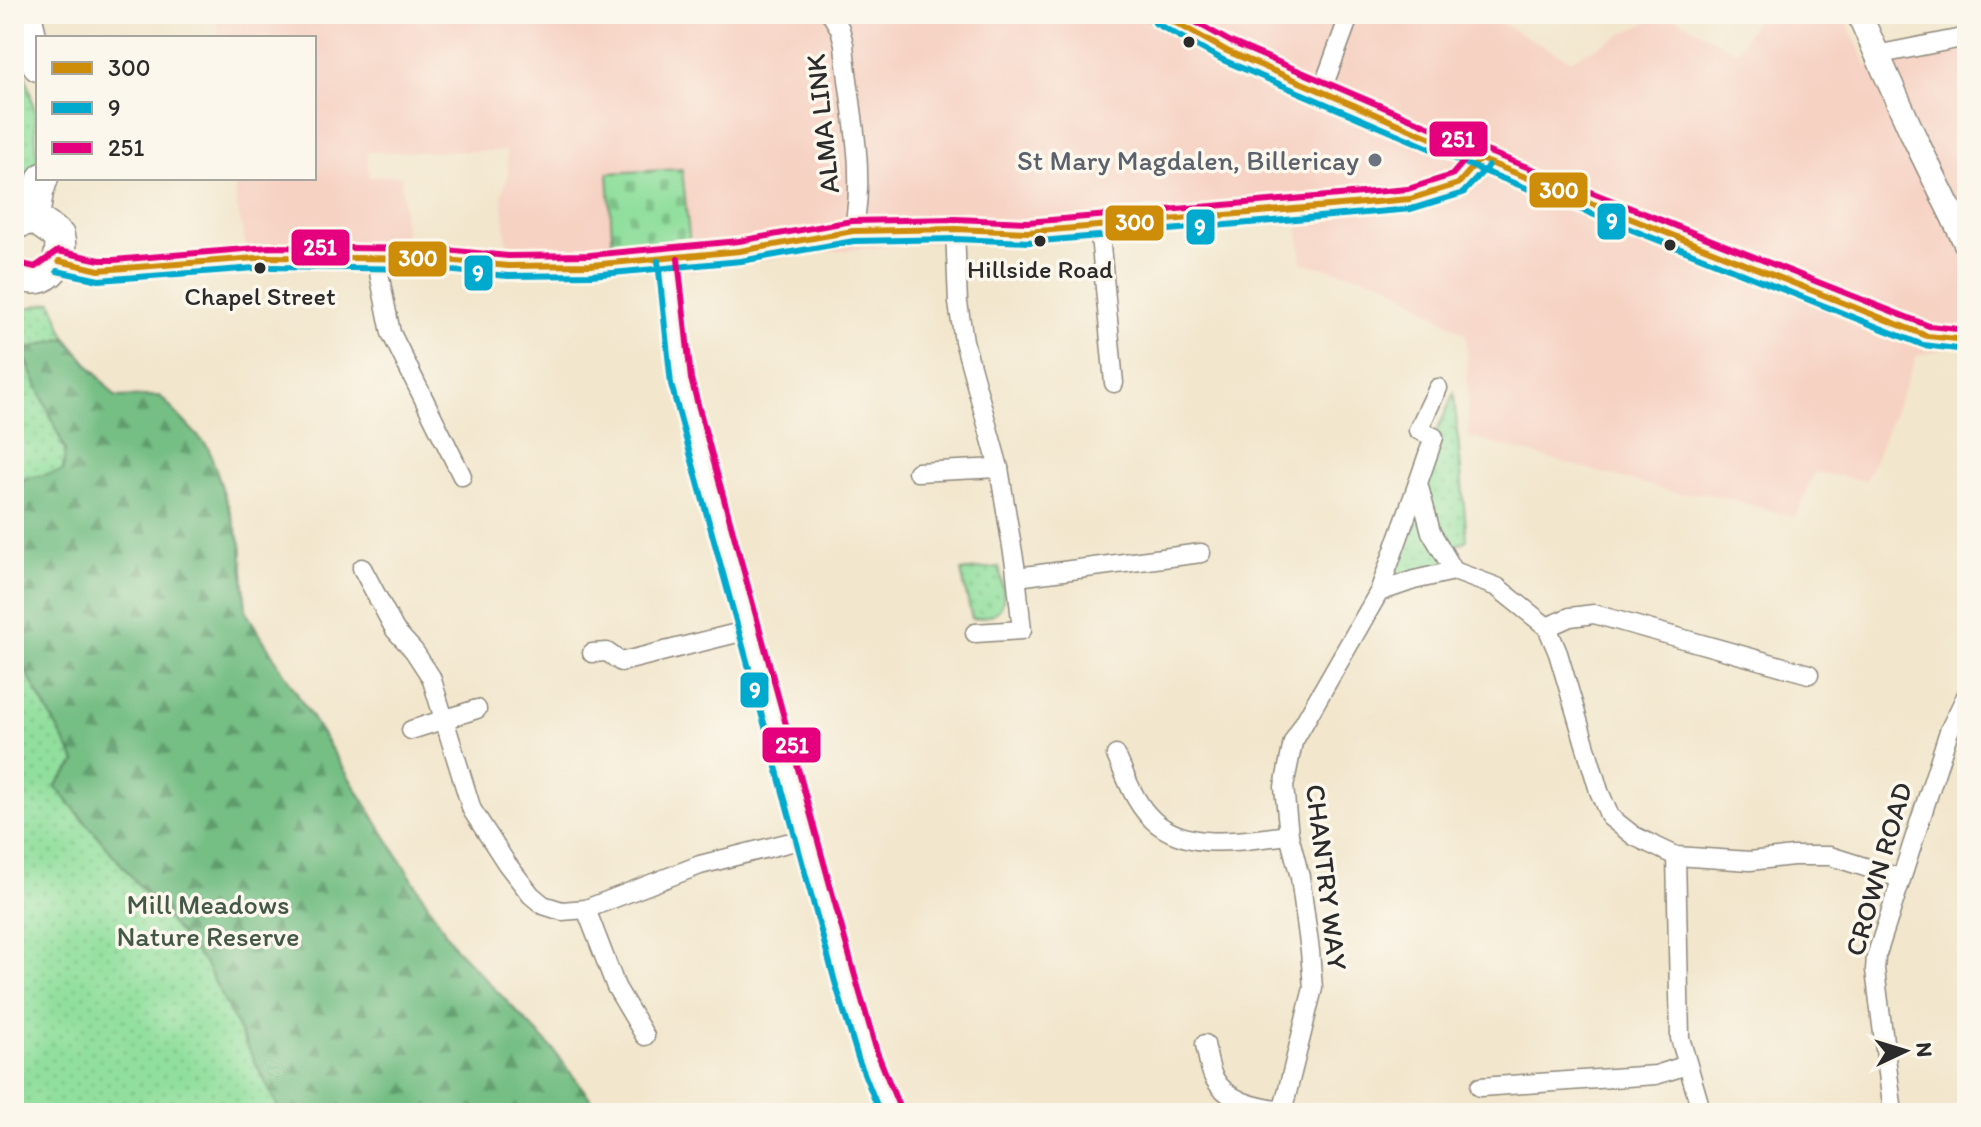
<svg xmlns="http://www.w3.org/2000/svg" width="1981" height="1127" viewBox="0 0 1981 1127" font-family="Itim,sans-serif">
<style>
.built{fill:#f6d2c3}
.grass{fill:url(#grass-dots);stroke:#5e8564;stroke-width:2}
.forest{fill:url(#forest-firs);stroke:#507458;stroke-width:2}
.cemetery{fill:url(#cemetery-stones);stroke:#5e8564;stroke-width:2}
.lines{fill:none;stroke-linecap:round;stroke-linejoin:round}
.minor-casing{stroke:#8e887c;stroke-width:21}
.tertiary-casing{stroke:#8e887c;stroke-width:27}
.secondary-casing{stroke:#8e887c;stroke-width:29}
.primary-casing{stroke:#8e887c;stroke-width:33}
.minor{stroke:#fff;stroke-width:18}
.tertiary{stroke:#fff;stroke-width:24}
.secondary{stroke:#fff;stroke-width:26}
.primary{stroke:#fff;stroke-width:30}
.bus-1-casing{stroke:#fbf7ec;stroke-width:12}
.bus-2-casing{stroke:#fbf7ec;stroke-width:12}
.bus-3-casing{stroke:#fbf7ec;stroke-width:12}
.bus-1{stroke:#ce8d09;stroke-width:6}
.bus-2{stroke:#00a9ce;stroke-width:6}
.bus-3{stroke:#e5007d;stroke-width:6}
.bus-dot{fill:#2b2b2b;stroke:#fbf7ec;stroke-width:3}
.worship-dot{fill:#6b7280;stroke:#fbf7ec;stroke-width:3}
.labels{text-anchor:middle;stroke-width:7;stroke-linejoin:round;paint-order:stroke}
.bus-label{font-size:26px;fill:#2b2b2b;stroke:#fbf7ec}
.street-label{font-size:28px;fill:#2b2b2b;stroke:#fbf7ec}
.worship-label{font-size:28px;fill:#5b616d;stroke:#fbf7ec;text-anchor:end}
.park-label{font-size:28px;fill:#445848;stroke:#fbf7ec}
.line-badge{stroke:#fbf7ec;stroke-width:3}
.badge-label{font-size:22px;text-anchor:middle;font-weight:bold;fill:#fff}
</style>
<defs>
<pattern id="grass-dots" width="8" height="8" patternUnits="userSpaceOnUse" patternTransform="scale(2)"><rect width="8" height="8" fill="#91df9d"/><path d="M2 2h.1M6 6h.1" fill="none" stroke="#7dc087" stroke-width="1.8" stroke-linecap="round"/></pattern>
<pattern id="forest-firs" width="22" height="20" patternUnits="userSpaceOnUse" patternTransform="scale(2)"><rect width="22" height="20" fill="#74be84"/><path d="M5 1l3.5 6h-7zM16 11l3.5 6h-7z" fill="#5f9b6c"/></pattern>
<pattern id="cemetery-stones" width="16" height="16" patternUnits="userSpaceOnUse" patternTransform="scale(2)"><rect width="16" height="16" fill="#91df9d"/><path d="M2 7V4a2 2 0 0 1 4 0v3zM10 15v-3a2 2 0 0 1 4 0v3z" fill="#7dc087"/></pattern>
</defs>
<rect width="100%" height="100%" fill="#fbf7ec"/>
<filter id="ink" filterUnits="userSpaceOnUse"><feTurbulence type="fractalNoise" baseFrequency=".0125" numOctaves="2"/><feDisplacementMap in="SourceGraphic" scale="16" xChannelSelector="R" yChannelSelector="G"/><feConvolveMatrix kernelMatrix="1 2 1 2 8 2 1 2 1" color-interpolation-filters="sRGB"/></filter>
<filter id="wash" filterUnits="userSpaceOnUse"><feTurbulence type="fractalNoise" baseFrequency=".006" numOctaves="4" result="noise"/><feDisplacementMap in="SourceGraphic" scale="32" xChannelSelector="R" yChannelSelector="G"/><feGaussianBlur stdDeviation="1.8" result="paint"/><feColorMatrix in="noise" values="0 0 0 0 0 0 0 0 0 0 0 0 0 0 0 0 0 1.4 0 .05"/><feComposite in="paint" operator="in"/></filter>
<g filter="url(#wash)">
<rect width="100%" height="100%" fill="#f2e6cc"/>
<!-- built -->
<polygon class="built" points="216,14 1485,14 1570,60 1664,14 1669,14 1736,52 1759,14 1843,14 1867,66 1967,49 1967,344 1917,356 1866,481 1815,472 1795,517 1706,493 1680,494 1469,437 1466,335 1386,282 1302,263 1296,208 795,255 690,273 690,246 681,169 608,173 613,250 508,255 502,195 508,172 506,151 367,152 369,177 401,175 406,243 246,246 237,207 234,178 314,178 314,38 219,38"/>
<!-- grass -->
<g class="grass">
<polygon points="14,30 35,112 37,164 14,201"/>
<polygon points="52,302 66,338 116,397 160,396 208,447 241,544 246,612 455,948 551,1047 599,1110 595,1113 14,1113 14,311"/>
<polygon points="1454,393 1467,540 1443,552 1454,571 1379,592 1434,437"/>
<path d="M999 567C1005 599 1011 616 972 619L961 571Z"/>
</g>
<!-- forest -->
<polygon class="forest" points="66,338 116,397 160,396 208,447 241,544 246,612 455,948 551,1047 599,1110 595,1113 272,1113 280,1111 206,965 55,786 76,762 14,650 14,524 23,479 63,471 65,450 22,350"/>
<!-- cemetery -->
<polygon class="cemetery" points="682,169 690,246 613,250 608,173"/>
</g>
<g filter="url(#ink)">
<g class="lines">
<!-- minor casing -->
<g class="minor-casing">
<g id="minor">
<path d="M831 14 840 29 844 44C849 106 867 169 853 231"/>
<polyline points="1876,55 1967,37"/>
<polyline points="1322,90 1350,14"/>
<polyline points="1099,225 1114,383"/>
<polyline points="955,229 958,303 964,341 999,468 1015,565 1022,630 975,633"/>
<polyline points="376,258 391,333 462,476"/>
<polyline points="668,260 681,381 845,979 868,1055 891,1113"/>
<polyline points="59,261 99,270 269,257 435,259 508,266 591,265 740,251 853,231 955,229 1028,232 1296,207 1410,199 1458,184 1480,159"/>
<polyline points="1438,388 1418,430 1434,437 1418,483 1431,532 1454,571"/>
<polyline points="917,472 999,468"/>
<polyline points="362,568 395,630 414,651 431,677 472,810 507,864 531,895 543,905 562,911 586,909 700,865 807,838"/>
<polyline points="1454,571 1497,587 1547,627 1558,653 1599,791 1610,817 1634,836 1676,856 1750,861 1793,856 1830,856 1900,878"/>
<polyline points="1017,577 1201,553"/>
<polyline points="1379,592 1414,580 1454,571"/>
<polyline points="1547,627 1570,617 1594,614 1809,674"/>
<polyline points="592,653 607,652 621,662 749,630"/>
<polyline points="411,730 477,709"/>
<path d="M1116 755C1125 775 1133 798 1148 815 1182 854 1243 840 1289 835"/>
<polyline points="1676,856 1680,1038 1702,1113"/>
<polyline points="586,909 616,987 645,1036"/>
<path d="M1205 1044C1207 1054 1209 1067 1213 1076 1226 1102 1257 1107 1282 1111"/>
<polyline points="1480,1087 1656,1075 1687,1065"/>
<polyline points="1282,1113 1313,988 1310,951 1300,877 1289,835 1284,787 1293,742 1379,592 1418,483"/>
<polyline points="1893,1113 1875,970 1876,957 1949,731 1967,694"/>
</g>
</g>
<!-- tertiary casing -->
<g class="tertiary-casing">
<polyline id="tertiary" points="1859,14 1915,139 1967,245"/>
</g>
<!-- secondary casing -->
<g class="secondary-casing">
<polyline id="secondary" points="1160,14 1227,51 1480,159 1927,336 1967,340"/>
</g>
<!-- primary casing -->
<g class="primary-casing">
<g id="primary">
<polyline points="26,14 38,66"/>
<polyline points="34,218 38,192 43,178"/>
<path d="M14 224 34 218 59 236C66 265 43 291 14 272"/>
</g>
</g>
<!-- minor -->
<use href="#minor" class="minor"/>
<!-- tertiary -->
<use href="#tertiary" class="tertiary"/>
<!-- secondary -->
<use href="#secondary" class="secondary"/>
<!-- primary -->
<use href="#primary" class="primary"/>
<!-- bus-1 casing -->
<g class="bus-1-casing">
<g id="bus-1">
<polyline points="1160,14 1227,51 1480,159 1927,336 1967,340"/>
<polyline points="59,261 99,270 269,257 435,259 508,266 591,265 740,251 853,231 955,229 1028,232 1410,199 1458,184 1480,159"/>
</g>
</g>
<!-- bus-2 casing -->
<g class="bus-2-casing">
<g id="bus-2">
<polyline points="1155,23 1223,60 1476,168 1923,345 1966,350"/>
<polyline points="658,261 671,384 835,982 858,1058 880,1113"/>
<polyline points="57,271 99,280 269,267 434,269 508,276 591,275 741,261 854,241 955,239 1029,242 1411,209 1463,193 1488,166"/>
</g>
</g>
<!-- bus-3 casing -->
<g class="bus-3-casing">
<g id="bus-3">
<polyline points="1181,14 1231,42 1484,150 1929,326 1967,330"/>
<polyline points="678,259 691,379 855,976 877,1052 900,1109"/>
<polyline points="18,263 35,267 58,251 100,260 114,260 269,247 435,249 508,256 590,255 739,241 852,221 955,219 1028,222 1408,189 1452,175 1472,152"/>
</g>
</g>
<!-- bus-1 -->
<use href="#bus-1" class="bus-1"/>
<!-- bus-2 -->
<use href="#bus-2" class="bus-2"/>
<!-- bus-3 -->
<use href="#bus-3" class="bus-3"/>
</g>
</g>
<!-- markers -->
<g class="bus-dot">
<circle cx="1189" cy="42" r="7"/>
<circle cx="1040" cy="241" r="7"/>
<circle cx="1670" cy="245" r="7"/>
<circle cx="260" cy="268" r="7"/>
</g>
<circle class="worship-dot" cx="1375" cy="160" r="8"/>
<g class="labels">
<!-- bus labels -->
<g class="bus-label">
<text x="1040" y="278">Hillside Road</text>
<text x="260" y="305">Chapel Street</text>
</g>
<!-- street labels -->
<g class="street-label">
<text transform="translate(822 124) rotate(-96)" y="10">ALMA LINK</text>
<text transform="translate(1878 869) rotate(-74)" y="10">CROWN ROAD</text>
<text transform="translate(1327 877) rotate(83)" y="10">CHANTRY WAY</text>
</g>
<!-- worship labels -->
<g class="worship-label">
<text x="1359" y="170">St Mary Magdalen, Billericay</text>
</g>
<!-- park labels -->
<g class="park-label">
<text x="208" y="914">Mill Meadows<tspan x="208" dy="32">Nature Reserve</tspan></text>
</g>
</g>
<g class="line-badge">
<rect x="1428" y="120" width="61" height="38" rx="8" fill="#e5007d"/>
<rect x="1528" y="171" width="61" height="38" rx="8" fill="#ce8d09"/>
<rect x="1596" y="202" width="31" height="39" rx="8" fill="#00a9ce"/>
<rect x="1104" y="204" width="61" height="38" rx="8" fill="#ce8d09"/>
<rect x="1185" y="208" width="31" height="38" rx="8" fill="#00a9ce"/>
<rect x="290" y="228" width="61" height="39" rx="8" fill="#e5007d"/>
<rect x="387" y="240" width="61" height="38" rx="8" fill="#ce8d09"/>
<rect x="463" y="254" width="31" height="38" rx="8" fill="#00a9ce"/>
<rect x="739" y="671" width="31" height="38" rx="8" fill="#00a9ce"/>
<rect x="761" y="726" width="61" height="38" rx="8" fill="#e5007d"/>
</g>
<g class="badge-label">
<text x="1458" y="147">251</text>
<text x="1559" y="198">300</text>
<text x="1612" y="229">9</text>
<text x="1135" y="230">300</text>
<text x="1200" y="235">9</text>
<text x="320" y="255">251</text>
<text x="418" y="266">300</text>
<text x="478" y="281">9</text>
<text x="755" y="698">9</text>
<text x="792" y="753">251</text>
</g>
<!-- margin -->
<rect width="1981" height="1127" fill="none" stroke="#fbf7ec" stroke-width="48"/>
<!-- legend -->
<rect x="36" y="36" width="280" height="144" fill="#fbf7ec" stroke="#a8a59f" stroke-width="2"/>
<rect x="52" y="62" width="40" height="12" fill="#ce8d09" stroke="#a8a59f" stroke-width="2"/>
<text x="108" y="76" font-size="24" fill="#2b2b2b">300</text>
<rect x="52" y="102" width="40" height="12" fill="#00a9ce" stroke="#a8a59f" stroke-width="2"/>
<text x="108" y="116" font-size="24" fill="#2b2b2b">9</text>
<rect x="52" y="142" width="40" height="12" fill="#e5007d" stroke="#a8a59f" stroke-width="2"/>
<text x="108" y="156" font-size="24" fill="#2b2b2b">251</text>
<!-- north arrow -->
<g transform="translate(1905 1051) rotate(86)" stroke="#fbf7ec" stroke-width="6" paint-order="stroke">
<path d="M0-6L14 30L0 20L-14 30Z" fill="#2b2b2b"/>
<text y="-12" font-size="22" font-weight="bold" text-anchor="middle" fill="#2b2b2b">N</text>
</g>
</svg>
